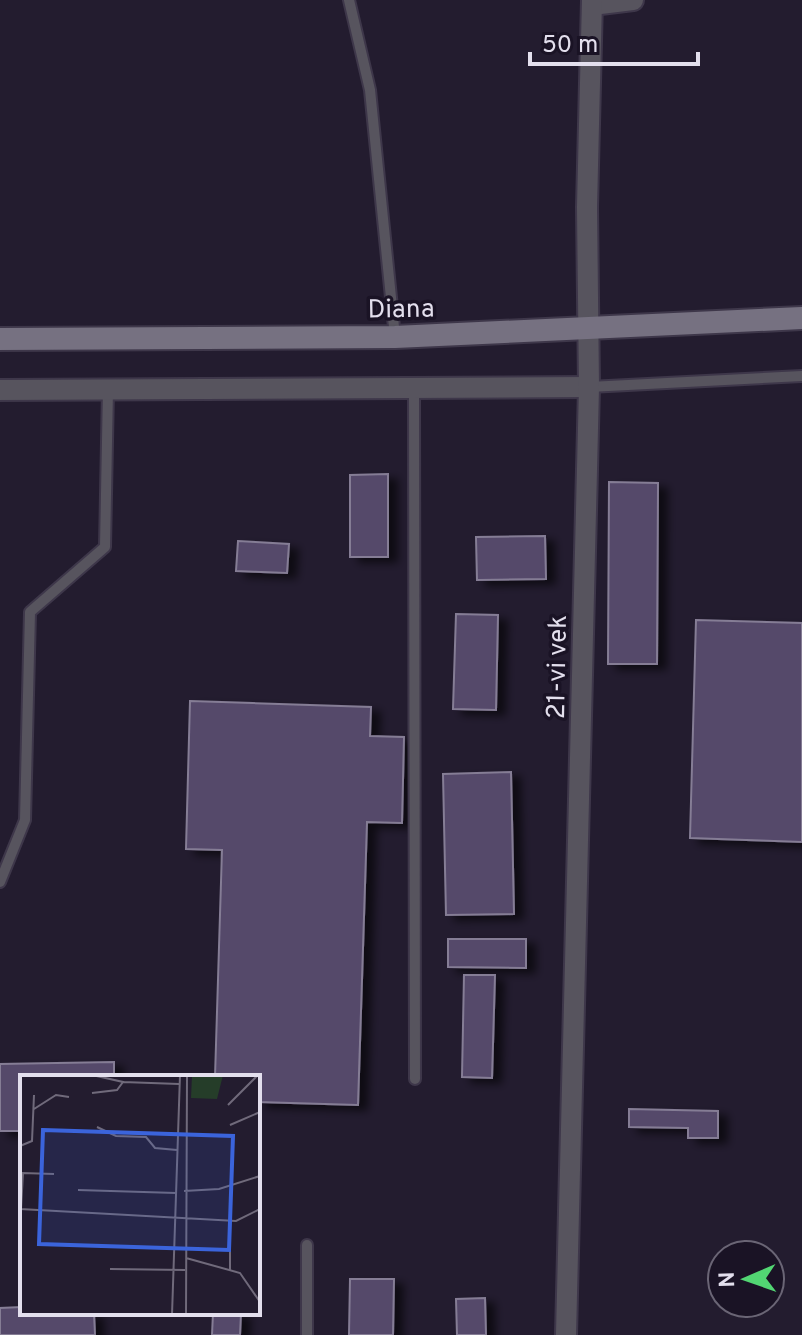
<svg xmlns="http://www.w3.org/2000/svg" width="802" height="1335" viewBox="0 0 802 1335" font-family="Overpass,sans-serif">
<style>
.building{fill:#54486a;stroke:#857d95;stroke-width:2;filter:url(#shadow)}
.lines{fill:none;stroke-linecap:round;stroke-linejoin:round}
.service-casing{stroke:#3e374a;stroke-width:14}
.minor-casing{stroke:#3e374a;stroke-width:24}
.secondary-casing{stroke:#3e374a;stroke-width:26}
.service{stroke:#57545e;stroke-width:10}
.minor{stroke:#57545e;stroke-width:20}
.secondary{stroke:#767181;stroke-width:22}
.labels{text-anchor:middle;stroke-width:7;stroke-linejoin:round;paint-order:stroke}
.street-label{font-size:26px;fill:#e3dfed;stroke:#1a1325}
.inset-road{fill:none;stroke:#706a7b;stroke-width:2}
.view{fill:#3b64db;fill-opacity:0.15;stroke:#3b64db;stroke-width:4}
.inset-edge{fill:none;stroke:#e3dfed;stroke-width:4}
</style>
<defs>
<filter id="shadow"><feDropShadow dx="9" dy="5" stdDeviation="4" flood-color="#0009"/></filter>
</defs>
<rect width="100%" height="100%" fill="#231c2f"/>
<!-- building -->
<g class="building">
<polygon points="388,474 388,557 350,557 350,475"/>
<polygon points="609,482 658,483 657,664 608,664"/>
<polygon points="545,536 546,579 477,580 476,537"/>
<polygon points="238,541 289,544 287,573 236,571"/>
<polygon points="456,614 498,615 496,710 453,709"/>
<polygon points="696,620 802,623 802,842 690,838"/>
<polygon points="190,701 371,707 370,736 404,737 402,823 367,822 358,1105 258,1102 258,1077 215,1077 222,850 186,849"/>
<polygon points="511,772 514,914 446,915 443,774"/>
<polygon points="448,939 526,939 526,968 448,967"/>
<polygon points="464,975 495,975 492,1078 462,1077"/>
<polygon points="114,1062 114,1077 22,1077 22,1131 0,1131 0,1064"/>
<polygon points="629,1109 718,1111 718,1138 688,1138 688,1128 629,1127"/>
<polygon points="350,1279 394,1279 393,1335 349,1335"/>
<polygon points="485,1298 486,1335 457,1335 456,1299"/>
<polygon points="22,1307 22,1313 94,1313 95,1335 0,1335 0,1308"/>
<polygon points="213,1313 241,1313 240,1335 212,1335"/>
</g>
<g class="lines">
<!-- service casing -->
<g class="service-casing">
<g id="service">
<polyline points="349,0 370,90 395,337"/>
<polyline points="414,387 415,1079"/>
<polyline points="589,387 802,376"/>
<polyline points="0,882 25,820 30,612 105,547 108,389"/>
<polyline points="307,1335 307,1245"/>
</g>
</g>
<!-- minor casing -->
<g class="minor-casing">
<g id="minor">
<polyline points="592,5 633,0"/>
<polyline points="0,390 589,387"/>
<polyline points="566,1335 589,387 587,207 592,0"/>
</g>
</g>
<!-- secondary casing -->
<g class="secondary-casing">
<polyline id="secondary" points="0,339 395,337 802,318"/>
</g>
<!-- service -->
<use href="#service" class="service"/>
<!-- minor -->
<use href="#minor" class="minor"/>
<!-- secondary -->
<use href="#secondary" class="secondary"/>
</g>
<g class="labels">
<!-- street labels -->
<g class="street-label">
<text transform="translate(401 308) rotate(-1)" y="9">Diana</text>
<text transform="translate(556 667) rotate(-89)" y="9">21-vi vek</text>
</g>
</g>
<!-- overview -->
<g transform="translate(20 1075)">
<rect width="240" height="240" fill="#231c2f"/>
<path d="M172 0H203L197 24 171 23Z" fill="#253d29"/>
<path class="inset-road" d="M72 0 103 7 97 15 72 18M103 7 159 9M208 30 238 0M14 34 36 20 49 22M210 50 240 37M77 52 96 61 126 62 135 73 157 75M0 71 12 66 14 20M58 115 156 118M164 116 199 114 240 101M0 134 216 146 240 134M1 134 3 98 34 99M210 146V195M166 183 220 198 240 227M90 194 165 195M152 240 160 0M166 240 167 0"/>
<path class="view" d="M23 55 213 61 209 175 19 169Z"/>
<rect width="240" height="240" class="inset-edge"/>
</g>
<!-- north arrow -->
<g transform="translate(746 1279) rotate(268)"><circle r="38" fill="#1a1325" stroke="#6a6575" stroke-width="2"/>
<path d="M0-6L14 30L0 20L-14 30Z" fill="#52d673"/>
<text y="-12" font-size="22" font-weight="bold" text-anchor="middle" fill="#e3dfed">N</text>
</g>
<!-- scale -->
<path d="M530 52v12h168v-12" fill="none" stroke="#e3dfed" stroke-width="4"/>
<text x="542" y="52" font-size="24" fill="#e3dfed" stroke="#1a1325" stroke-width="6" paint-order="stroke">50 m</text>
</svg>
